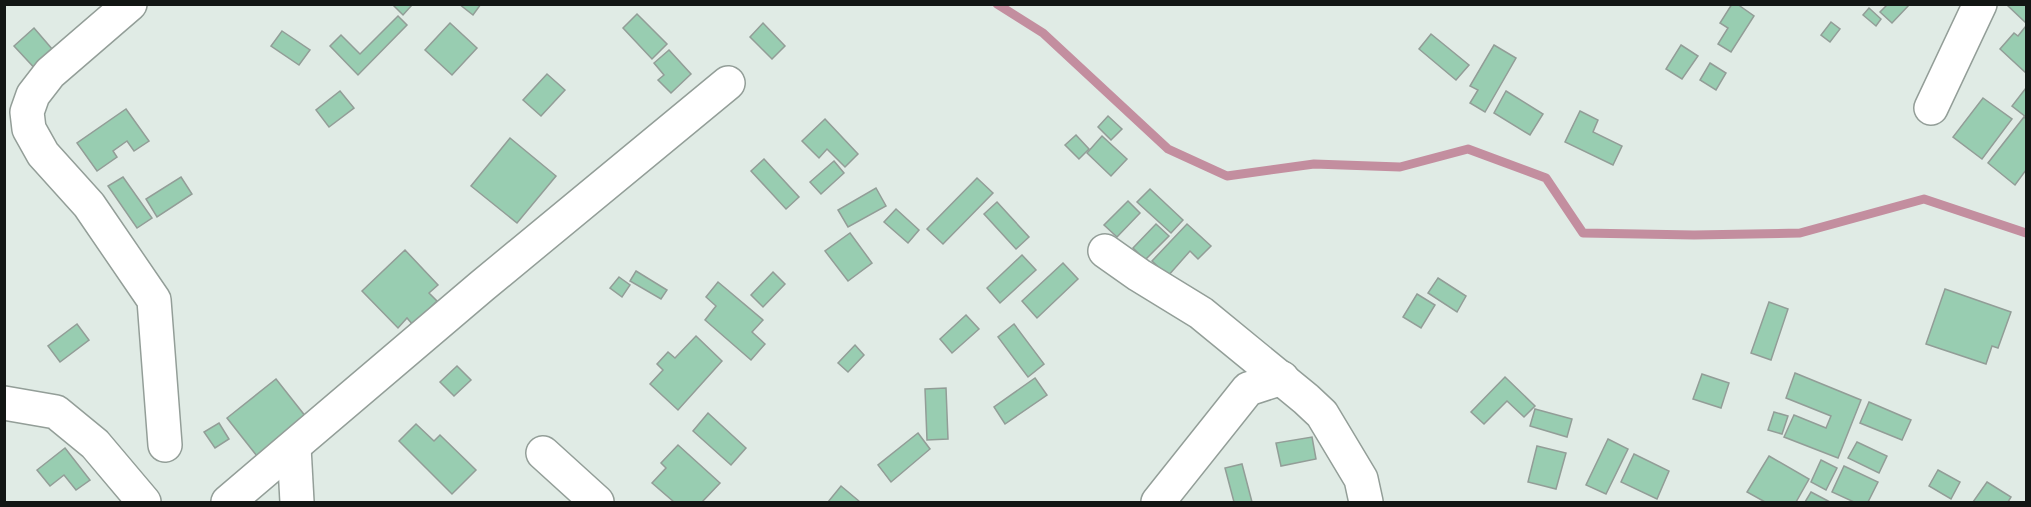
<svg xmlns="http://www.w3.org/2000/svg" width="2031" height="507" viewBox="0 0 2031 507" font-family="'Sofia Sans Condensed',sans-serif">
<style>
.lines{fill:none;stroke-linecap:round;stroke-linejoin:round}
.stream{stroke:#c38e9f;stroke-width:9}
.building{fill:#98cdb1;stroke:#929d97;stroke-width:1.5}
.minor-casing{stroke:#939e98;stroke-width:36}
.minor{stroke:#fff;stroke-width:33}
</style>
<rect width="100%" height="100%" fill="#e0ebe5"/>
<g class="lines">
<!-- stream -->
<polyline class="stream" points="997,4 1043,33 1168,149 1227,176 1314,164 1400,167 1468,149 1546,178 1583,233 1694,235 1800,233 1924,199 2026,233"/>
</g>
<!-- building -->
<g class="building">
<polygon points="392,4 412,4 412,5 403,15"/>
<polygon points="459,4 481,4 473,15"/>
<polygon points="1732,4 1737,4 1754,16 1731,52 1718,44 1728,28 1720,23"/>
<polygon points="1888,4 1910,4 1892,23 1880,12"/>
<polygon points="2026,4 2026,23 2007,5 2008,4"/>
<polygon points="1869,8 1881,19 1876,26 1863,15"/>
<polygon points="637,14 667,44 652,59 623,28"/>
<polygon points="398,16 407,25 358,75 330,46 341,35 360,54"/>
<polygon points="1831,22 1840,29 1830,42 1821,35"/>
<polygon points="450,23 477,48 452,75 425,50"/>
<polygon points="763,23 785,46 772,59 750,37"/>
<polygon points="2026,26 2026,73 2000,49 2014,33 2018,36"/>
<polygon points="34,28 59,57 40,74 14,46"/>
<polygon points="282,31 310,50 299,65 271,46"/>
<polygon points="1431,34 1469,65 1456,80 1419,49"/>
<polygon points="1494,45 1516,58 1485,112 1470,103 1478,90 1470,86"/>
<polygon points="1681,45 1698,56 1682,79 1666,69"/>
<polygon points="669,50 691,74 671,93 658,80 664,75 654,63"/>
<polygon points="1710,63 1726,73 1716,90 1700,80"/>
<polygon points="547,74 565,90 541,116 523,100"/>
<polygon points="2026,88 2026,117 2012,106"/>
<polygon points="340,91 354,108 329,127 316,110"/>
<polygon points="1506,91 1543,114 1530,135 1494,113"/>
<polygon points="1983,98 2012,119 1982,159 1953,137"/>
<polygon points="126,109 149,141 134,151 127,141 113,151 117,157 97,171 77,143"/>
<polygon points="1580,111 1598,120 1593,132 1622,146 1613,165 1565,142"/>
<polygon points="1108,116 1122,129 1111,140 1098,127"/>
<polygon points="2024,117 2026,119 2026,170 2015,185 1988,163"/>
<polygon points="825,119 858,154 845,167 827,149 819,158 802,141"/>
<polygon points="1076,135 1089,149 1079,159 1065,145"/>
<polygon points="1102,136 1127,159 1111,176 1087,153"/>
<polygon points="510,138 556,176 517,223 471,186"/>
<polygon points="764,159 799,197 786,209 751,171"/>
<polygon points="834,161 844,173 821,194 810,182"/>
<polygon points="123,177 152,218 137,228 108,186"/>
<polygon points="181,177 192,194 157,217 146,199"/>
<polygon points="977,178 993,193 943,244 927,229"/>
<polygon points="876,188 886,206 848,227 838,210"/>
<polygon points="1150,189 1183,220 1171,233 1137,202"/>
<polygon points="1128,201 1140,213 1117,237 1104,225"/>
<polygon points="997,202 1029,237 1016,249 984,214"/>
<polygon points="896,209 919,230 908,243 884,222"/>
<polygon points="1156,224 1169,236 1145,260 1133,248"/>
<polygon points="1187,224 1211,246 1198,259 1190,251 1168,276 1152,261"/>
<polygon points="850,233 872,263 848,281 825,251"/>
<polygon points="405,250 438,285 429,293 437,301 413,325 407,318 398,328 362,291"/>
<polygon points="1022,255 1036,270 1000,303 987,288"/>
<polygon points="1063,263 1078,279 1037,318 1022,301"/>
<polygon points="636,271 667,290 661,299 630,281"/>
<polygon points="773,272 785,284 763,307 751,295"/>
<polygon points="619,277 630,285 622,297 610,288"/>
<polygon points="1438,278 1466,296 1457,312 1428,293"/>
<polygon points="718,282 763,320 752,332 765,344 751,360 705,320 716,306 706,297"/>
<polygon points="1945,289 2011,312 1998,348 1992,346 1986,364 1926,344"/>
<polygon points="1417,294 1435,305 1421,328 1403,317"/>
<polygon points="1769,302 1788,309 1771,360 1751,353"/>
<polygon points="966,315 979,329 952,353 940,339"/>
<polygon points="77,324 89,340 60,362 48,346"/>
<polygon points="1014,324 1044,364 1028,377 998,337"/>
<polygon points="696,336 722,361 678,410 650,384 663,370 657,364 668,352 675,358"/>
<polygon points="855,345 864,355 848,372 838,363"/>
<polygon points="457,366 471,380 454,396 440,382"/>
<polygon points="1795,373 1861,400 1838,458 1784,437 1794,415 1826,428 1831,416 1786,398"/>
<polygon points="1702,374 1729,383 1721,408 1693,399"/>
<polygon points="1505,377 1535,406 1524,417 1507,401 1484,424 1471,412"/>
<polygon points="1035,378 1047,395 1005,424 994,407"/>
<polygon points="276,379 306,417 257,456 227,418"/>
<polygon points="946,388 948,439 927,440 925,389"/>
<polygon points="1869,402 1911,420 1902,440 1860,423"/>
<polygon points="1535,409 1572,419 1567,437 1530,426"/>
<polygon points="1774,412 1788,416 1782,434 1768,430"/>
<polygon points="708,413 746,448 731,465 693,431"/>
<polygon points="219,423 229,439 215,448 204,432"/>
<polygon points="416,424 434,441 440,435 476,470 452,494 399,441"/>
<polygon points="918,433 930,449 891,482 878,465"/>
<polygon points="1312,437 1316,459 1281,466 1276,443"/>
<polygon points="1608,439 1628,449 1606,494 1586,485"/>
<polygon points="1857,442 1887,456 1879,473 1848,458"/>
<polygon points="678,445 720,483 702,502 674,502 652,483 666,468 661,463"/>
<polygon points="1537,446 1566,453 1556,489 1528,482"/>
<polygon points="65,448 90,480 76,490 64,475 50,486 37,470"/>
<polygon points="1634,454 1669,471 1657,499 1621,482"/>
<polygon points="1769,456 1809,479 1796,502 1765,502 1747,492"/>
<polygon points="1821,460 1837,468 1826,490 1811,482"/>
<polygon points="1242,464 1252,502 1234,502 1225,468"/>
<polygon points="1844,466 1878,482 1868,502 1854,502 1832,492"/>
<polygon points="1938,470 1960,482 1951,499 1929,486"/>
<polygon points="1987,482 2011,497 2008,502 1973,502"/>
<polygon points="841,486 860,502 828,502"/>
<polygon points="1811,492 1830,502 1805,502"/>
</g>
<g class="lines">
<!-- minor casing -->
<g class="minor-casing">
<g id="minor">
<polyline points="130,4 50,73 33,95 27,112 29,129 43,154 89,205 154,300 165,445"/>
<polyline points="1931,108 1980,4"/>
<polyline points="1105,251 1139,275 1201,313 1306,399 1322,414 1361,479 1366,502"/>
<polyline points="4,403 56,412 95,444 144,502"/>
<polyline points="294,447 297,502"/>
<polyline points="543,453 597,502"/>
<polyline points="228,502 482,286 728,83"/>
<polyline points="1158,502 1248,389 1282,378"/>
</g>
</g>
<!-- minor -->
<use href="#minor" class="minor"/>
</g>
<!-- border -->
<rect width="2031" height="507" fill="none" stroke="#121614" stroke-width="12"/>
</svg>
